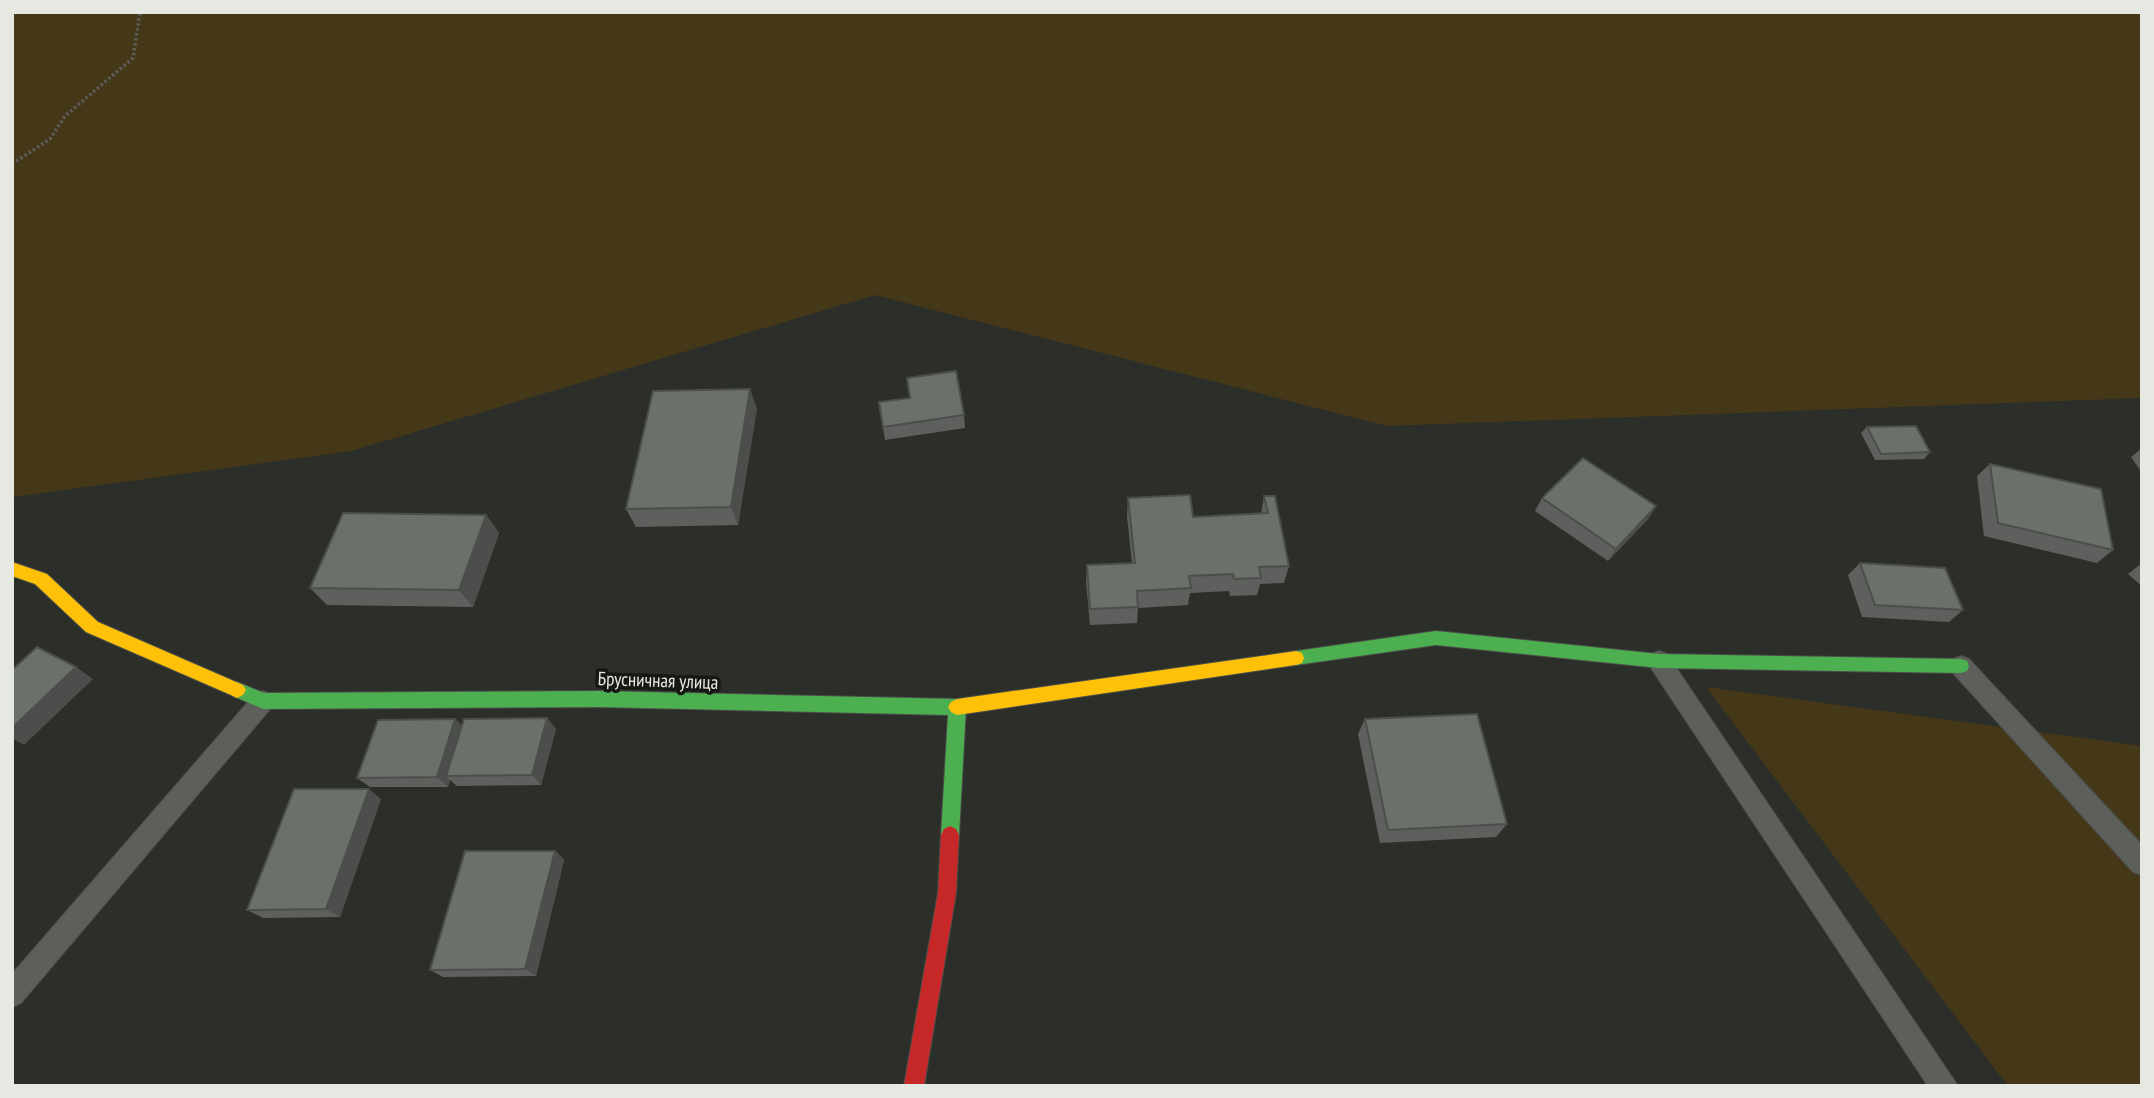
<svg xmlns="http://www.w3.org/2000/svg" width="2154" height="1098" viewBox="0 0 2154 1098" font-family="'PT Sans Narrow',sans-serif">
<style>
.green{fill:#443819}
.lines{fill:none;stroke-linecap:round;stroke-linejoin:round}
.lane-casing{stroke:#4b4d48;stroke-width:2}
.fast-casing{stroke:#4b4d48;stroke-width:2}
.slow-casing{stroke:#4b4d48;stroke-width:2}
.jam-casing{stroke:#4b4d48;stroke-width:2}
.path{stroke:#5c5d59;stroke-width:3.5;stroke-dasharray:2.5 2.5;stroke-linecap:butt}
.lane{fill:#5d5f5b;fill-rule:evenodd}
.fast{fill:#4caf50;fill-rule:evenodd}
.slow{fill:#ffc107;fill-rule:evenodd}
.jam{fill:#c62828;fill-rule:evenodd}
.wall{fill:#5d605c}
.shaded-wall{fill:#4c4e4b}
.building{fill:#6c706b;stroke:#4c4e4b;stroke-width:2}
.labels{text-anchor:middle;stroke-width:7;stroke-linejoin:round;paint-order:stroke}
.street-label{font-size:19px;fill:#e6e8e2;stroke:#161813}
</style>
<rect width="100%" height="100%" fill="#2c2f29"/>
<!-- green -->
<g class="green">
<polygon points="12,12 2142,12 2142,398 1387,426 875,295 351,451 12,497"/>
<polygon points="1706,687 2142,746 2142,1086 2008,1086"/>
</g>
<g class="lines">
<!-- lane casing -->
<g class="lane-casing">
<g id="lane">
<polygon points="1659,651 1667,654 1958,1086 1928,1086 1651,668 1648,661 1651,654"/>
<polygon points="1961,656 1969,659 2142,845 2142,875 2133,872 1953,673 1950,666 1953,659"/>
<polygon points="263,691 271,694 274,701 271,708 21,1003 12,1007 12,974 255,694"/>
</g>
</g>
<!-- fast casing -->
<g class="fast-casing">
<g id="fast">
<polygon points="1436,631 1659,654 1961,659 1967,661 1969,666 1967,671 1961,673 1659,668 1436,645 1296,665 1290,663 1288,658 1290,653 1296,651"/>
<polygon points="237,682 264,693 599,691 957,699 963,702 966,707 959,835 956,841 950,844 944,841 941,835 948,715 599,707 263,709 231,695 228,690 231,685"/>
</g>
</g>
<!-- slow casing -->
<g class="slow-casing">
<g id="slow">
<polygon points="12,562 47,574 98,622 243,685 246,690 243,695 237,698 231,695 86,632 35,584 12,576"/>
<polygon points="1296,651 1302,653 1304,658 1302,663 1296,665 957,715 951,712 948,707 951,702 957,699"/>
</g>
</g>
<!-- jam casing -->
<g class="jam-casing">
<polygon id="jam" points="950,826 956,829 959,835 956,893 924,1086 904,1086 938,893 941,835 944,829"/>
</g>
<!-- path -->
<polyline class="path" points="12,164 50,139 65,116 133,58 140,12"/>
<!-- lane -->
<use href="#lane" class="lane"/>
<!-- fast -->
<use href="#fast" class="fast"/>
<!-- slow -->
<use href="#slow" class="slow"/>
<!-- jam -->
<use href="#jam" class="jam"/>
</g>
<!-- wall -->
<g class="wall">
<polygon points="910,398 964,415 965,428 885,440 883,427"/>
<polygon points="757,408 738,525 636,527 626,509"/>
<polygon points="1867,427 1930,452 1924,459 1875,460 1861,433"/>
<polygon points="2142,448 2142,473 2131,457"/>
<polygon points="1990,464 2113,550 2097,563 1984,536 1977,476"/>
<polygon points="1264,496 1289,566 1284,583 1260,584 1257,595 1230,596 1229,591 1190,593 1188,605 1138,608 1137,623 1090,625 1086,582 1087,565 1132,563 1127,516 1128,498 1193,517 1261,514"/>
<polygon points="1542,498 1656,506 1648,519 1608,561 1535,511"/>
<polygon points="486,515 499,533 473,607 327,605 310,588"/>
<polygon points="1860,563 1963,610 1949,622 1862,617 1848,575"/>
<polygon points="2142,563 2142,586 2128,574"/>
<polygon points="1365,719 1507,824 1496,837 1380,843 1358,734"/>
<polygon points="462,726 556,729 541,785 457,786 450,780 448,787 370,787 357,778"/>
<polygon points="381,799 340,917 263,918 247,910"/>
<polygon points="555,851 564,860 536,976 443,977 430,970"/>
</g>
<!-- shaded-wall -->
<g class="shaded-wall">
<polygon points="750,389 757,408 738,525 731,507"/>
<polygon points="1656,506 1648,519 1608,561 1616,549"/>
<polygon points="486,515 499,533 473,607 459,590"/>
<polygon points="76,667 93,679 24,745 12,738 12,728"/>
<polygon points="547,718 556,729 541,785 532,775"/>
<polygon points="455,719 466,729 446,776 450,780 448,787 437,777"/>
<polygon points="369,789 381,799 340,917 326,909"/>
<polygon points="555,851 564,860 536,976 525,969"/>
</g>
<!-- building -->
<g class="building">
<polygon points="956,371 964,415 883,427 879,402 910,398 907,378"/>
<polygon points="750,389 731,507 626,509 653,391"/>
<polygon points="1916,426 1930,452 1881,454 1867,427"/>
<polygon points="1583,458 1656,506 1616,549 1542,498"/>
<polygon points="1990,464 2101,489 2113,550 1998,523"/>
<polygon points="1190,495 1193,517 1268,513 1264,496 1275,496 1289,566 1259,567 1261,578 1234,579 1233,574 1189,576 1191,588 1137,591 1138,607 1090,609 1087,565 1135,563 1128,498"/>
<polygon points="343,513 486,515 459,590 310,588"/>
<polygon points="1860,563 1945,568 1963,610 1875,605"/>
<polygon points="37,647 76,667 12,728 12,670"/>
<polygon points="1477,714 1507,824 1388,830 1365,719"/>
<polygon points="547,718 532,775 446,776 464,719"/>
<polygon points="455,719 437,777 357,778 378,720"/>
<polygon points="294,789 369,789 326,909 247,910"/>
<polygon points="465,851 555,851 525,969 430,970"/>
</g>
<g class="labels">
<!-- street labels -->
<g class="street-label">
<text transform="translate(658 680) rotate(2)" y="7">Брусничная улица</text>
</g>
</g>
<!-- border -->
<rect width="2154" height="1098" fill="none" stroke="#e6e8e2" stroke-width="28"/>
</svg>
